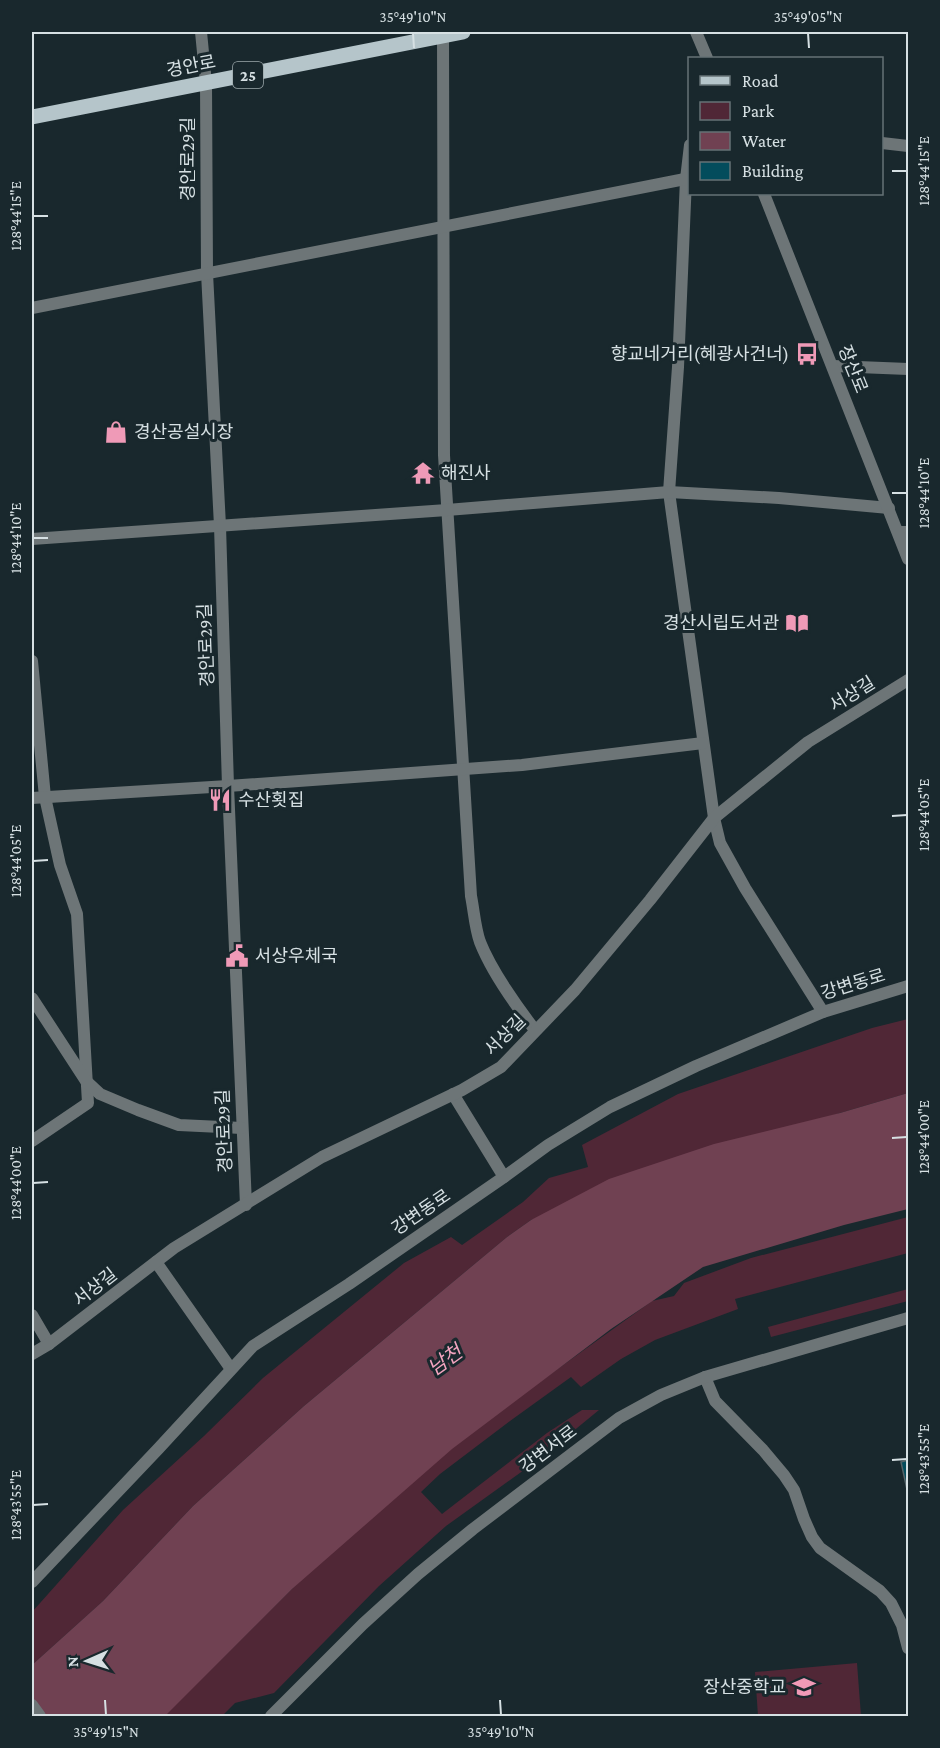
<svg xmlns="http://www.w3.org/2000/svg" width="940" height="1748" viewBox="0 0 940 1748" font-family="'Crimson Pro','Noto Sans KR',serif">
<style>
.green{fill:#502736}
.water{fill:#704152}
.building{fill:#034c5c;stroke:#536368;stroke-width:1.5}
.lines{fill:none;stroke-linecap:round;stroke-linejoin:round}
.minor{stroke:#6d7577;stroke-width:12}
.tertiary{stroke:#6d7577;stroke-width:12}
.primary{stroke:#b5c5ca;stroke-width:15}
.ticks{fill:none;stroke:#d6e0e3;stroke-width:2}
.labels{text-anchor:middle;stroke-width:6;stroke-linejoin:round;paint-order:stroke}
.shield{fill:#19282d;stroke:#9da9ac;stroke-width:1.5}
.shield-label{font-size:16px;font-weight:bold;fill:#d6e0e3}
.street-label{font-size:18px;fill:#d6e0e3;stroke:#19282d}
.poi-label{font-size:18px;fill:#d6e0e3;stroke:#19282d;text-anchor:start}
.water-label{font-size:20px;font-style:italic;fill:#f3a4bf;stroke:#19282d}
.neatline{fill:none;stroke:#d6e0e3;stroke-width:2}
.ticks-label{font-size:15px;text-anchor:middle;fill:#d6e0e3}
</style>
<rect width="100%" height="100%" fill="#19282d"/>
<!-- green -->
<g class="green">
<polygon points="908,1019 908,1093 840,1113 531,1220 507,1237 304,1406 193,1506 103,1601 32,1665 32,1612 123,1510 204,1436 263,1378 404,1263 451,1237 462,1245 523,1202 549,1178 588,1167 582,1145 678,1094 872,1028"/>
<polygon points="908,1217 908,1253 735,1299 738,1309 655,1340 621,1359 581,1387 571,1377 510,1421 440,1474 421,1492 442,1514 547,1433 582,1410 599,1410 538,1460 446,1526 379,1586 274,1693 235,1703 222,1716 164,1716 309,1572 398,1491 495,1414 652,1301 674,1296 684,1283 751,1258"/>
<polygon points="908,1289 908,1301 771,1337 768,1327"/>
<polygon points="857,1663 861,1716 758,1716 755,1672"/>
</g>
<!-- water -->
<polygon class="water" points="908,1093 908,1209 844,1225 703,1267 611,1329 452,1449 292,1589 165,1716 32,1716 32,1665 103,1601 193,1506 304,1406 507,1237 531,1220 609,1179 714,1144 840,1113"/>
<!-- building -->
<polygon class="building" points="908,1460 908,1494 901,1462"/>
<g class="lines">
<!-- minor -->
<g class="minor">
<polyline points="201,32 206,83 207,273 220,526 228,786 246,1205"/>
<path d="M443 36 444 455 471 896C474 911 475 928 480 942 491 970 517 1007 535 1030"/>
<polyline points="882,143 908,146"/>
<polyline points="690,145 686,179 678,367 669,492 714,818 720,843 745,888 823,1012"/>
<polyline points="32,308 690,178"/>
<polyline points="833,366 908,369"/>
<polyline points="898,532 908,532"/>
<polyline points="32,539 447,510 669,492 779,498 889,508"/>
<polyline points="32,661 45,797 60,865 77,914 88,1103 32,1141"/>
<polyline points="32,798 228,786 522,765 703,743"/>
<polyline points="32,998 86,1081 100,1094 138,1110 179,1125 242,1128"/>
<polyline points="453,1094 504,1177"/>
<polyline points="156,1262 231,1369"/>
<polyline points="32,1315 49,1344"/>
<polyline points="32,1354 49,1344 174,1248 322,1157 462,1090 501,1067 575,990 650,900 714,818 808,742 908,680"/>
<polyline points="705,1377 715,1401 763,1450 784,1475 794,1490 804,1519 812,1537 820,1548 880,1591 891,1603 902,1625 908,1648"/>
<polyline points="32,1582 159,1448 253,1346 349,1284 504,1177 548,1145 610,1107 696,1066 823,1012 908,986"/>
</g>
<!-- tertiary -->
<g class="tertiary">
<polyline points="696,32 707,58"/>
<polyline points="764,194 908,559"/>
<polyline points="32,1705 40,1716"/>
<polyline points="271,1716 363,1624 418,1574 473,1529 619,1418 661,1395 705,1377 908,1318"/>
</g>
<!-- primary -->
<polyline class="primary" points="32,117 463,32"/>
</g>
<!-- ticks -->
<path class="ticks" d="M413 33 414 48M808 33 809 48M892 171H907M33 216H48M892 493H907M33 538H48M892 816 907 815M33 861 48 860M892 1138 907 1137M33 1183 48 1182M892 1460 907 1459M33 1505 48 1504M105 1700 106 1715M500 1700 501 1715"/>
<!-- icons -->
<defs>
<g id="bus-bare" transform="scale(1.8)"><path d="M-5-6H5V4H4V6H2V4H-2V6H-4V4H-5ZM-3.5-4V0h7V-4ZM-3.5 1.2v1.5H-2V1.2ZM2 1.2v1.5H3.5V1.2Z" fill="#ef9ab7" stroke="#19282d" stroke-width="2.5" paint-order="stroke"/></g>
<g id="shop-bare" transform="scale(1.8)"><path d="M-5-2.5h2.3a2.7 3.5 0 0 1 5.4 0H5L5.5 6h-11ZM-1.5-2.5h3a1.5 2.3 0 0 0-3 0Z" fill="#ef9ab7" stroke="#19282d" stroke-width="2.5" paint-order="stroke"/></g>
<g id="temple-bare" transform="scale(1.8)"><path d="M0-6L5-2H3V0L6.5 2.5H4V6H1.5V3h-3V6H-4V2.5H-6.5L-3 0V-2H-5Z" fill="#ef9ab7" stroke="#19282d" stroke-width="2.5" paint-order="stroke"/></g>
<g id="library-bare" transform="scale(1.8)"><path d="M-6-4Q-3-5.5-.7-3.5V5Q-3 3-6 4ZM6-4Q3-5.5 .7-3.5V5Q3 3 6 4Z" fill="#ef9ab7" stroke="#19282d" stroke-width="2.5" paint-order="stroke"/></g>
<g id="restaurant-bare" transform="scale(1.8)"><path d="M-5-6h1v4h1v-4h1v4h1v-4h1v5L-1.5 .5V6h-2V.5L-5-1ZM5-6V6H3V1.5H1.5Q1.5-4 5-6Z" fill="#ef9ab7" stroke="#19282d" stroke-width="2.5" paint-order="stroke"/></g>
<g id="civic-bare" transform="scale(1.8)"><path d="M-.6-6.5H3V-4.5H.6V-3L4-1V1h2V6H-6V1h2V-1L-.6-3ZM-1.2 2.5V6h2.4V2.5Z" fill="#ef9ab7" stroke="#19282d" stroke-width="2.5" paint-order="stroke"/></g>
<g id="school-bare" transform="scale(1.8)"><path d="M0-5L7-2L0 1L-7-2ZM-4 1L0 2.5L4 1V4Q0 6-4 4Z" fill="#ef9ab7" stroke="#19282d" stroke-width="2.5" paint-order="stroke"/></g>
</defs>
<g fill-rule="evenodd">
<use href="#bus-bare" x="807" y="354"/>
<use href="#shop-bare" x="116" y="432"/>
<use href="#temple-bare" x="423" y="473"/>
<use href="#library-bare" x="797" y="623"/>
<use href="#restaurant-bare" x="220" y="800"/>
<use href="#civic-bare" x="237" y="956"/>
<use href="#school-bare" x="804" y="1687"/>
</g>
<g class="labels">
<!-- shield labels -->
<rect class="shield" x="233" y="62" width="30" height="26" rx="4.5"/>
<g class="shield-label">
<text x="248" y="81">25</text>
</g>
<!-- street labels -->
<g class="street-label">
<text transform="translate(191 66) rotate(-11)" y="6">경안로</text>
<text transform="translate(188 159) rotate(-90)" y="6">경안로29길</text>
<text transform="translate(853 369) rotate(68)" y="6">장산로</text>
<text transform="translate(206 645) rotate(-92)" y="6">경안로29길</text>
<text transform="translate(852 694) rotate(-32)" y="6">서상길</text>
<text transform="translate(853 984) rotate(-17)" y="6">강변동로</text>
<text transform="translate(505 1035) rotate(-45)" y="6">서상길</text>
<text transform="translate(224 1131) rotate(-92)" y="6">경안로29길</text>
<text transform="translate(421 1212) rotate(-34)" y="6">강변동로</text>
<text transform="translate(95 1287) rotate(-38)" y="6">서상길</text>
<text transform="translate(548 1449) rotate(-37)" y="6">강변서로</text>
</g>
<!-- poi labels -->
<g class="poi-label">
<text x="789" y="360" text-anchor="end">향교네거리(혜광사건너)</text>
<text x="134" y="438">경산공설시장</text>
<text x="441" y="479">해진사</text>
<text x="779" y="629" text-anchor="end">경산시립도서관</text>
<text x="238" y="806">수산횟집</text>
<text x="255" y="962">서상우체국</text>
<text x="786" y="1693" text-anchor="end">장산중학교</text>
</g>
<!-- water labels -->
<g class="water-label">
<text transform="translate(445 1360) rotate(-36)" y="7">남천</text>
</g>
</g>
<!-- border -->
<rect width="940" height="1748" fill="none" stroke="#19282d" stroke-width="66"/>
<!-- legend -->
<rect x="688" y="57" width="195" height="138" fill="#19282d" stroke="#657276" stroke-width="1.5"/>
<rect x="700" y="76" width="30" height="9" fill="#b5c5ca" stroke="#657276" stroke-width="1.5"/>
<text x="742" y="87" font-size="18" fill="#d6e0e3">Road</text>
<rect x="700" y="102" width="30" height="18" fill="#502736" stroke="#657276" stroke-width="1.5"/>
<text x="742" y="117" font-size="18" fill="#d6e0e3">Park</text>
<rect x="700" y="132" width="30" height="18" fill="#704152" stroke="#657276" stroke-width="1.5"/>
<text x="742" y="147" font-size="18" fill="#d6e0e3">Water</text>
<rect x="700" y="162" width="30" height="18" fill="#034c5c" stroke="#657276" stroke-width="1.5"/>
<text x="742" y="177" font-size="18" fill="#d6e0e3">Building</text>
<!-- north arrow -->
<g transform="translate(87 1661) rotate(267)" stroke="#19282d" stroke-width="4.5" paint-order="stroke">
<path d="M0-4.5L10 22L0 15L-10 22Z" fill="#d6e0e3"/>
<text y="-9" font-size="16" font-weight="bold" text-anchor="middle" fill="#d6e0e3">N</text>
</g>
<rect x="33" y="33" width="874" height="1682" class="neatline"/>
<g class="ticks-label">
<text x="413" y="22">35°49'10"N</text>
<text x="808" y="22">35°49'05"N</text>
<text transform="translate(924 171) rotate(-90)" y="5">128°44'15"E</text>
<text transform="translate(16 216) rotate(-90)" y="5">128°44'15"E</text>
<text transform="translate(924 493) rotate(-90)" y="5">128°44'10"E</text>
<text transform="translate(16 538) rotate(-90)" y="5">128°44'10"E</text>
<text transform="translate(924 815) rotate(-90)" y="5">128°44'05"E</text>
<text transform="translate(16 861) rotate(-90)" y="5">128°44'05"E</text>
<text transform="translate(924 1137) rotate(-90)" y="5">128°44'00"E</text>
<text transform="translate(16 1183) rotate(-90)" y="5">128°44'00"E</text>
<text transform="translate(924 1459) rotate(-90)" y="5">128°43'55"E</text>
<text transform="translate(16 1505) rotate(-90)" y="5">128°43'55"E</text>
<text x="106" y="1737">35°49'15"N</text>
<text x="501" y="1737">35°49'10"N</text>
</g>
</svg>
